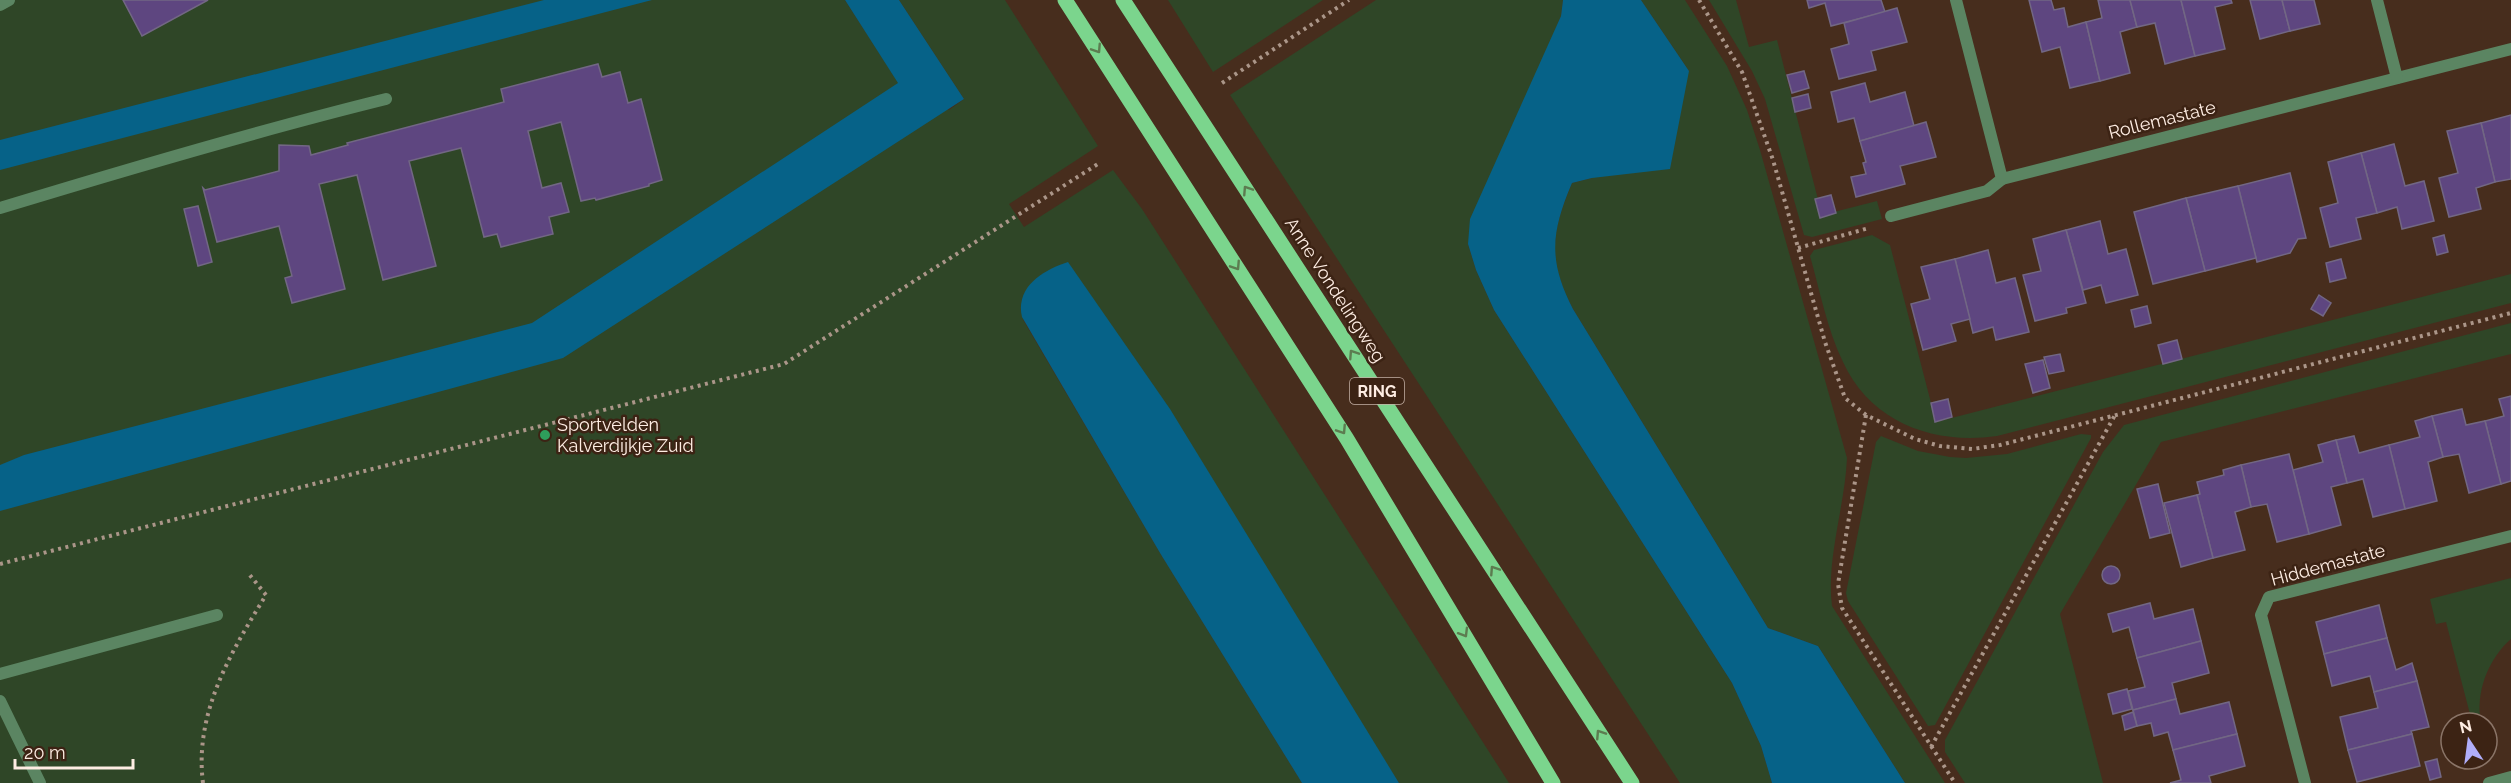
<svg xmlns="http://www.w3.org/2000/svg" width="2511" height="783" viewBox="0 0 2511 783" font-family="Raleway,sans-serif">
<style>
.green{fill:#2f4627}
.water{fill:#066288}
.building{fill:#5e4680;stroke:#726784;stroke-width:1.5}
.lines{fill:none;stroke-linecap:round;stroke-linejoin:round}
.path{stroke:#ab9689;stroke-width:4;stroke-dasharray:3 4.5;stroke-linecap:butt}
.lane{stroke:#5b8562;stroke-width:12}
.street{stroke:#5b8562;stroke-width:12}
.primary{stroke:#7bd58d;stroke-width:15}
.oneway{stroke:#5c7c50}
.leisure-dot{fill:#2e9e5b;stroke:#3c2314;stroke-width:2}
.labels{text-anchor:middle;stroke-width:5;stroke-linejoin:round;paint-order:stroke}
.shield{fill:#3c2314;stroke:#c4b0a5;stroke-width:1.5}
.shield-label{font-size:16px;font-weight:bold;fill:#feede3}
.street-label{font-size:18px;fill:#feede3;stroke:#3c2314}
.poi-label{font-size:18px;fill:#feede3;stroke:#3c2314;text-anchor:start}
</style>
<rect width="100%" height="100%" fill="#472d1d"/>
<!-- green -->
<g class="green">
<polygon points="0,0 845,0 898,82 949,110 964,99 899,0 1005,0 1098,146 1009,204 1024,227 1113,170 1142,209 1509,783 1399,783 1361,723 1022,318 1160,553 1302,783 0,783"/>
<polygon points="1168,0 1323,0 1213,72"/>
<polygon points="1376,0 1563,0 1561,16 1468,244 1476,270 1494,310 1732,683 1761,746 1772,783 1680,783 1230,95"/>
<path d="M1641 0H1685L1727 66 1747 110 1760 150 1847 458C1845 506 1826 559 1832 606L1945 783H1905L1818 646 1768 628 1573 309C1547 259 1551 233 1572 183L1592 178 1689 71Z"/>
<polygon points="1709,0 1736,0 1749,47 1777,40 1822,215 1877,201 1882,219 1812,237 1804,235 1765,99 1752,71"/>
<path d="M1872 235 1890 245 1936 422 2511 274V303L1997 436C1934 445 1871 423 1843 362 1827 329 1820 291 1810 256L1814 250Z"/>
<polygon points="2511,323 2511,354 2161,442 2060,614 2103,783 1965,783 1945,752 1945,740 2103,452 2124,425"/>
<polygon points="2081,434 2091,435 2091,438 1935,725 1928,726 1848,601 1846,593 1876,442 1881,436 1918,451 1950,457 1966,458 2007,454"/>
<path d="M2511 578V639C2490 657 2477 688 2480 716L2471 718 2446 622 2436 624 2430 599Z"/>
</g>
<!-- water -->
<g class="water">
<polygon points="544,0 652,0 0,170 0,140"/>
<polygon points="845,0 899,0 964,99 563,358 0,511 0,465 24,455 532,323 898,83"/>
<path d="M1563 0H1641L1689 71 1670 169 1592 178 1572 183C1551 233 1548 260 1573 309L1768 628 1818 646 1905 783H1772L1761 746 1732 683 1494 310 1476 270 1468 244 1470 219 1561 16Z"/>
<path d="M1068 262 1170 409 1399 783H1302L1160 553 1022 317C1015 287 1043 270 1068 262Z"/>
</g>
<!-- building -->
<g class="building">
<polygon points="123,0 208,0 142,36"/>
<polygon points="1807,0 1881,0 1885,12 1831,26 1825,3 1809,8"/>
<polygon points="2029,0 2051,0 2054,10 2064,8 2068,27 2086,22 2100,81 2070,88 2060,47 2042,52"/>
<polygon points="2098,0 2130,0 2137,27 2120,32 2130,73 2100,81 2086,22 2102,18"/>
<polygon points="2130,0 2181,0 2195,56 2165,64 2155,23 2137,27"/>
<polygon points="2181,0 2231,0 2232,3 2215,7 2225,49 2195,56"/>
<polygon points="2250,0 2282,0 2290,31 2260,39"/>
<polygon points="2282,0 2314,0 2320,24 2290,31"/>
<polygon points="1897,8 1907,42 1871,51 1876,70 1839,79 1831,49 1849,44 1844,23"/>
<polygon points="598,64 602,77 620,72 628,103 641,99 662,180 649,184 649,186 596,200 595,198 581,201 561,122 528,131 542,188 561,183 569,212 549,217 553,234 501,247 497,234 484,237 461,148 409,161 436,266 383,280 357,175 319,184 345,289 292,303 285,278 292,276 279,226 217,242 203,188 205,190 279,171 279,145 309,146 311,155 348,145 347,143 504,102 501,89"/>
<polygon points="1804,71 1809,88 1792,93 1787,75"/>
<polygon points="1865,83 1870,102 1905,92 1914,126 1860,141 1854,118 1838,122 1831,92"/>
<polygon points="1808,94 1811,108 1795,112 1792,98"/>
<polygon points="2511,115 2511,179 2495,182 2481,123"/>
<polygon points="1926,122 1936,157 1900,166 1905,184 1856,197 1851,177 1866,174 1863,163 1866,162 1860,141"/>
<polygon points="2481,123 2495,182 2476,188 2481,209 2449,217 2439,178 2458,173 2447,131"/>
<polygon points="2394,144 2405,186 2424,181 2434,221 2402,229 2397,207 2377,213 2361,153"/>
<polygon points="2361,153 2377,213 2356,218 2361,239 2330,247 2320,208 2338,203 2328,162"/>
<polygon points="2290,173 2306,238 2298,239 2290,253 2257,262 2238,186"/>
<polygon points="2238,186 2256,258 2205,271 2186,198"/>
<polygon points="1831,195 1836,213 1820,218 1815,199"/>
<polygon points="2186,198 2205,271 2153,284 2134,212"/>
<polygon points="198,206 212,262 198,266 184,209"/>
<polygon points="2100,221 2108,254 2126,249 2138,295 2106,303 2101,285 2083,290 2066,230"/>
<polygon points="2066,230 2086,303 2066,308 2067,313 2035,321 2023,275 2041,271 2033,239"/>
<polygon points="2444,235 2448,252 2437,255 2433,238"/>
<polygon points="1988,250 1996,283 2015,278 2029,332 1996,340 1993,327 1973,333 1955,259"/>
<polygon points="1955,259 1970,319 1951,324 1956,341 1923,350 1911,304 1930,299 1921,267"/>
<polygon points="2341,259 2346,278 2330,282 2326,263"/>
<polygon points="2319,295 2331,303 2323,316 2311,309"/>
<polygon points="2147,306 2151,323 2135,327 2131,310"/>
<polygon points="2177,340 2182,359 2163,364 2158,345"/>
<polygon points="2060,354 2064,371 2049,374 2044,357"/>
<polygon points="2043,360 2050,388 2033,393 2025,364"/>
<polygon points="2511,396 2511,481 2501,484 2485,421 2504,416 2499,399"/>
<polygon points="1948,399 1952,417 1935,422 1931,403"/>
<polygon points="2462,409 2466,425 2485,421 2501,484 2469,493 2459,454 2443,457 2432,416"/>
<polygon points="2432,416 2443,457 2428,462 2437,501 2405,509 2389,445 2420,437 2415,421"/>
<polygon points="2354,436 2359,453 2389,445 2405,509 2373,517 2363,479 2347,483 2336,440"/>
<polygon points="2336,440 2347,483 2331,487 2341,525 2309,534 2293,470 2323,462 2318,445"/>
<polygon points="2289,454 2309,534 2277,542 2267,504 2251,507 2241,465"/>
<polygon points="2241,465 2251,507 2235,512 2245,550 2213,558 2197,495 2200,494 2197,482 2224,475 2223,470"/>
<polygon points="2158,484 2170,533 2150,538 2137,489"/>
<polygon points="2197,495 2213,558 2181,567 2164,503"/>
<circle cx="2111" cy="575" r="9"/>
<polygon points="2150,603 2154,619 2193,609 2201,641 2137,658 2129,627 2113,632 2108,614"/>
<polygon points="2379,605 2387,638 2324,654 2316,622"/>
<polygon points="2387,638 2396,670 2412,663 2417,681 2374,692 2370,676 2332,686 2324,654"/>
<polygon points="2201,641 2209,673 2172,683 2176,699 2133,710 2128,691 2145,687 2137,658"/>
<polygon points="2417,681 2429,727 2411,731 2412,734 2348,750 2340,717 2378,708 2374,692"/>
<polygon points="2127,689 2132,709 2113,714 2108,694"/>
<polygon points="2176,699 2180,714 2229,702 2237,734 2173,750 2168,732 2154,736 2151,723 2137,726 2133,710"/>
<polygon points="2133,712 2137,726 2125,730 2122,716"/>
<polygon points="2237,734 2245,766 2209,776 2211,783 2170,783 2181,780 2173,750"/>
<polygon points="2412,734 2420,766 2357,782 2348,750"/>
<polygon points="2437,759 2441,777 2430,780 2425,762"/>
</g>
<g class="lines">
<!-- path -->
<g class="path">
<polyline points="1699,0 1742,72 1773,160 1825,342 1845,398 1866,415 1915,439 1940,446 1972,449 2000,445 2511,313"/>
<polyline points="1222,83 1349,0"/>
<polyline points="1798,248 1869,228"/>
<polyline points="1866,415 1838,584 1842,608 1955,783"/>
<polyline points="0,564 784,364 1101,162"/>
<polyline points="1931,747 2115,415"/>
<path d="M203 783C194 713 231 652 266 595L249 574"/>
</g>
<!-- lane -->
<g class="lane">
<polyline points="0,5 9,0"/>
<path d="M0 208C128 169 256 131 386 99"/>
<polyline points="1891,216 1987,191 2002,179"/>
<polyline points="0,674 217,615"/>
</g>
<!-- street -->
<g class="street">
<polyline points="1956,0 2002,179 2511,49"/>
<polyline points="2377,0 2397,78"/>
<polyline points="0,701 40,783"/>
<polyline points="2305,783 2261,615 2269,597 2511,536"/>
<polyline points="2489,783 2511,777"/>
</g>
<!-- primary -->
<g class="primary">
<polyline points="1065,0 1347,439 1553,783"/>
<polyline points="1123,0 1632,783"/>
</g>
</g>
<!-- one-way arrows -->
<defs><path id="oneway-chevron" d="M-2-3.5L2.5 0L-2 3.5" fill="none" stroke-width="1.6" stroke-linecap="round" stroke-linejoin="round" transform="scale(1.5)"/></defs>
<g class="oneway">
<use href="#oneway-chevron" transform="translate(1097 49) rotate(57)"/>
<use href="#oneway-chevron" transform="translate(1247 190) rotate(-123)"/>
<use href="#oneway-chevron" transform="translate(1236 266) rotate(57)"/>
<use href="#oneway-chevron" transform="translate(1353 354) rotate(-123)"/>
<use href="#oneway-chevron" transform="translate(1342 430) rotate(57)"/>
<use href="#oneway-chevron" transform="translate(1494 570) rotate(-123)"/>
<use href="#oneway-chevron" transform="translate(1464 633) rotate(59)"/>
<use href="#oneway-chevron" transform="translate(1600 734) rotate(-123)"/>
</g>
<!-- markers -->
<circle class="leisure-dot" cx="545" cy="435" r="6"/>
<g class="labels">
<!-- shield labels -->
<rect class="shield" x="1350" y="378" width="54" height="26" rx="4.5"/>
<g class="shield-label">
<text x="1377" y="397">RING</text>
</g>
<!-- street labels -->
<g class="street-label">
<text transform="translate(2162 120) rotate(-14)" y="6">Rollemastate</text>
<text transform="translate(1335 290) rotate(57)" y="6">Anne Vondelingweg</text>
<text transform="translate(2328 565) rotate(-15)" y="6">Hiddemastate</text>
</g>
<!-- poi labels -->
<g class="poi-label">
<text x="557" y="431">Sportvelden<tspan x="557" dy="21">Kalverdijkje Zuid</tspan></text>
</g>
</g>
<!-- north arrow -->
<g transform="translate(2469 741) rotate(347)"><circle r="28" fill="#3c2314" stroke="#8a7467" stroke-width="1.5"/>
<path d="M0-4.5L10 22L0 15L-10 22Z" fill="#b0aefa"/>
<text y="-9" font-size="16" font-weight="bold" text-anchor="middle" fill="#feede3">N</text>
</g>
<!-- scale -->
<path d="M15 759v9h118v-9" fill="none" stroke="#feede3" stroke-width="3"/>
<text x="24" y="759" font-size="18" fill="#feede3" stroke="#3c2314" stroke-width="4.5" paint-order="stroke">20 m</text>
</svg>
